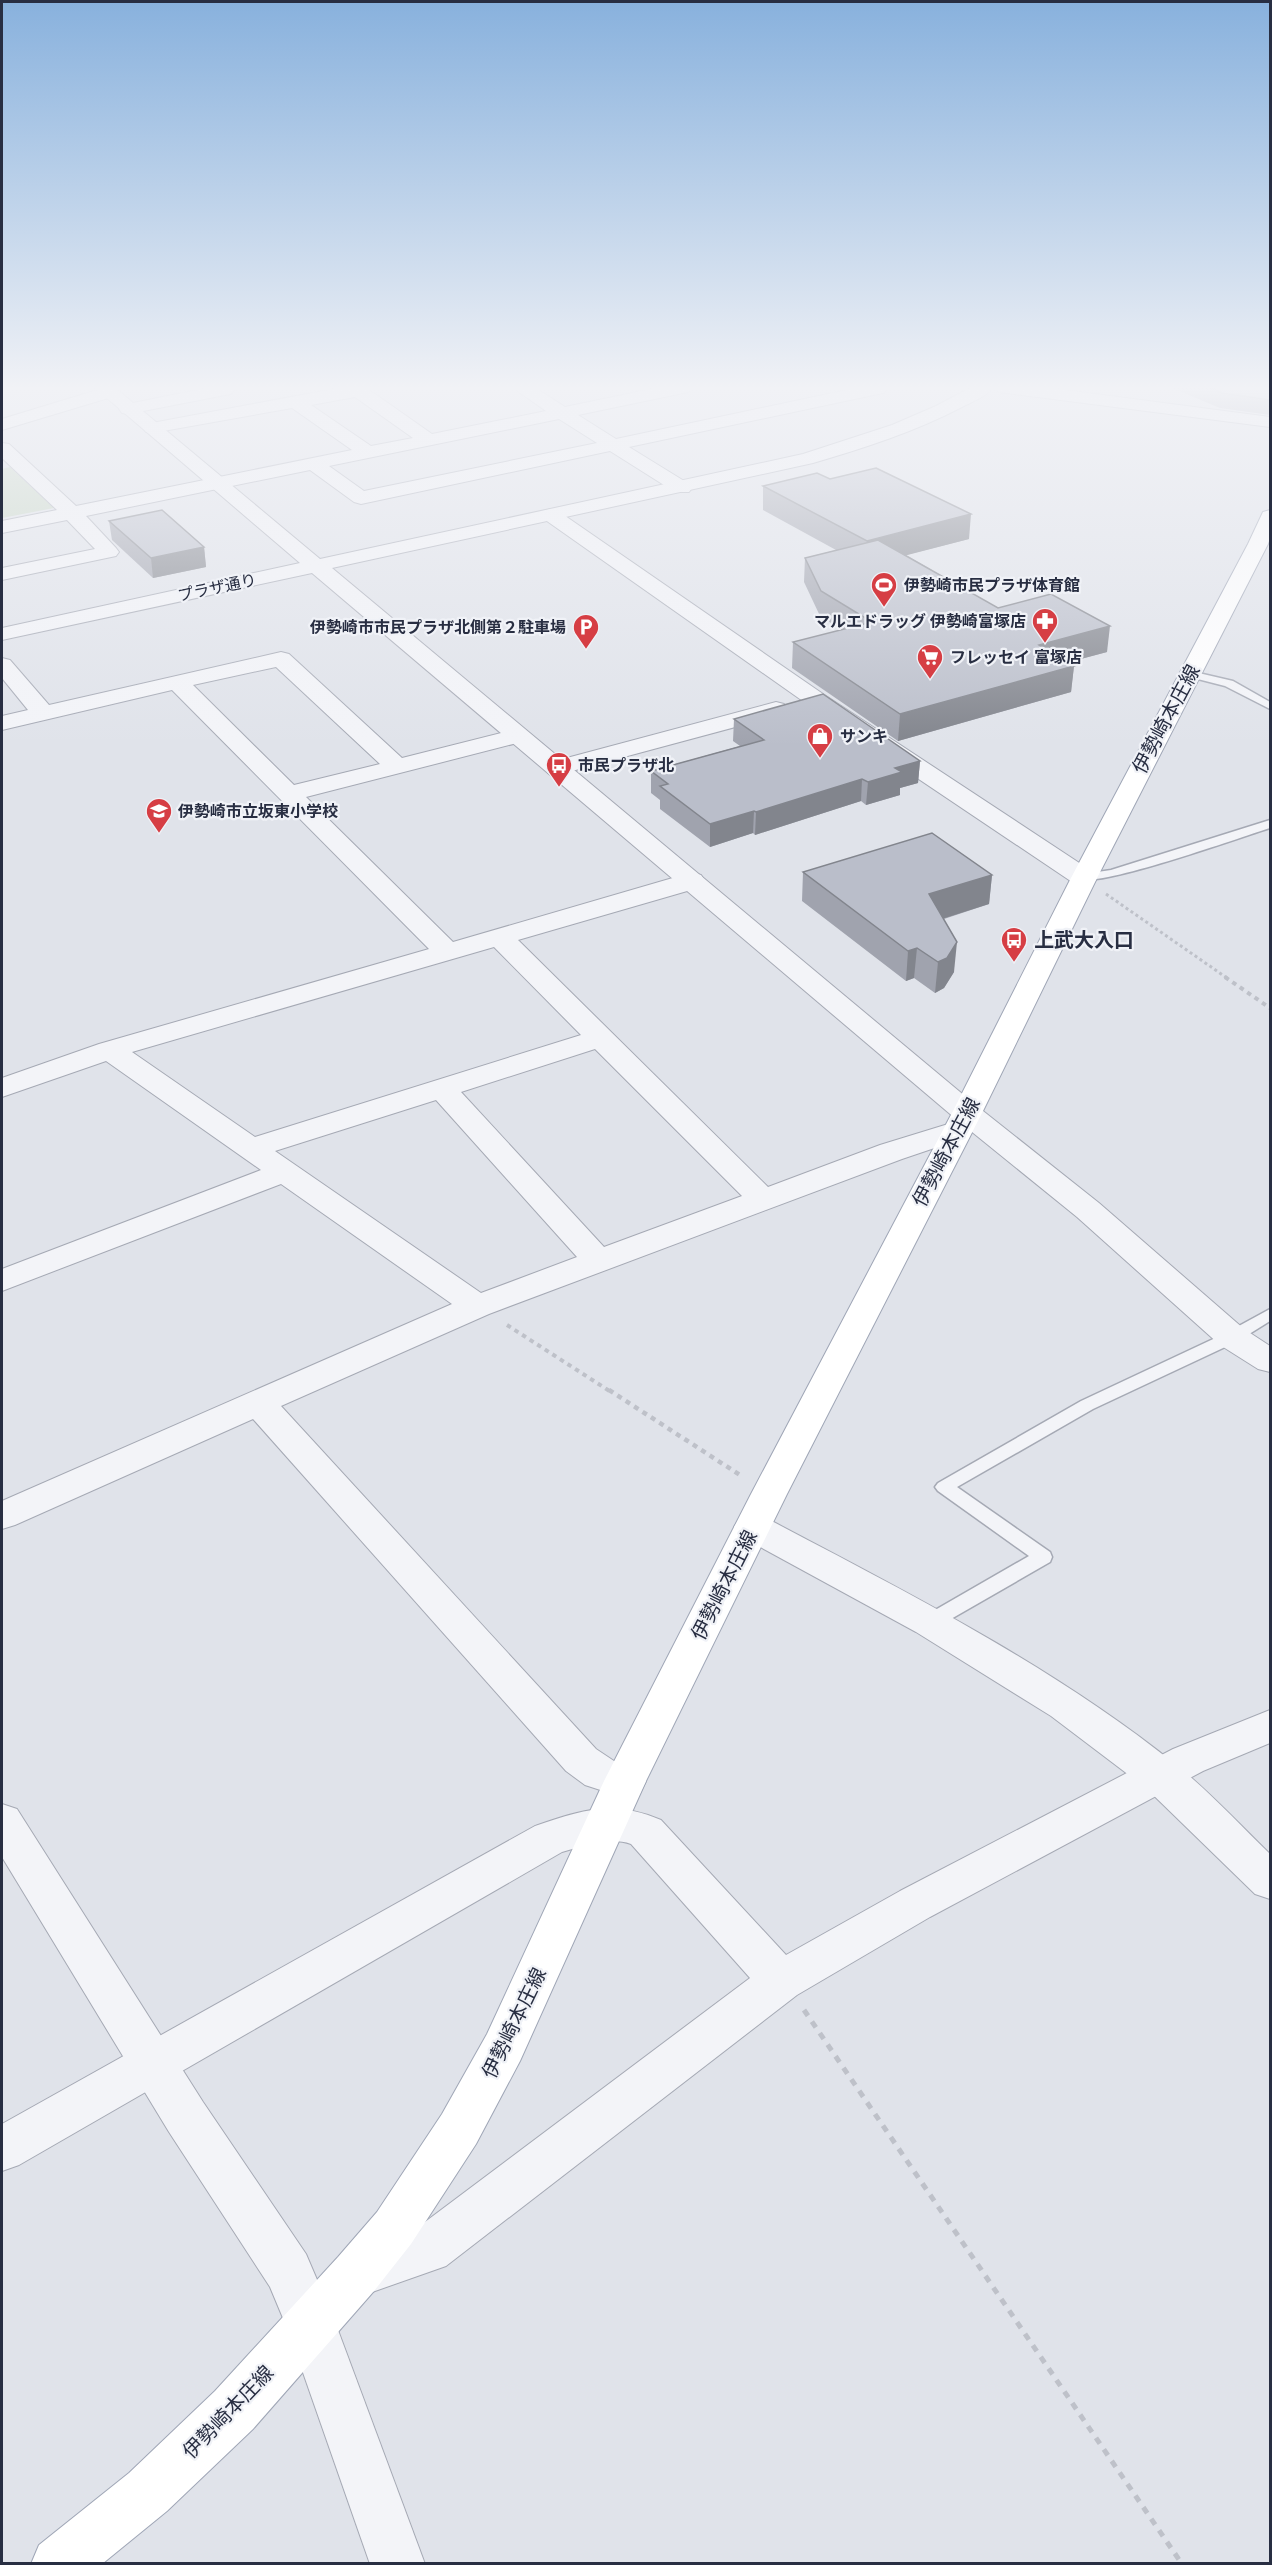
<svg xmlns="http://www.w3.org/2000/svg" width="1272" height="2565" viewBox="0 0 1272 2565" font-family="'PT Sans','Noto Sans JP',sans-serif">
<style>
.green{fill:#c4d4c1}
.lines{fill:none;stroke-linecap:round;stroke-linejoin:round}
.service-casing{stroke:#a5a9b4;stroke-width:3}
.minor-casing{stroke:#a5a9b4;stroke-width:2}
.tertiary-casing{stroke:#a5a9b4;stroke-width:2}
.primary-casing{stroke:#9fa6b6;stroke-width:2}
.path-far3{stroke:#bec1c9;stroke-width:3;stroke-dasharray:3 3;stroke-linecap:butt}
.path-far2{stroke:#bec1c9;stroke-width:4;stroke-dasharray:4.5 4.5;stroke-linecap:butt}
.path-far1{stroke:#bec1c9;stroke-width:4.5;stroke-dasharray:5 5;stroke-linecap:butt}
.path{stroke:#bec1c9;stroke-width:5;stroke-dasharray:7 7;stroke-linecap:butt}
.service{fill:#f3f4f8;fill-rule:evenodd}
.minor{fill:#f3f4f8;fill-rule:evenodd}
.tertiary{fill:#f3f4f8;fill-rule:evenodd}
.primary{fill:#fff;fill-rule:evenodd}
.wall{fill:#a0a3ae}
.shaded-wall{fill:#82858d}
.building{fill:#babeca;stroke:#82858d;stroke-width:1.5}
.labels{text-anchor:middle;stroke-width:4.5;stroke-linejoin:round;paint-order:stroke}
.far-poi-label{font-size:16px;font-weight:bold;fill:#282e42;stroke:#f0f2f7;text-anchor:start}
.far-street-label{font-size:16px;fill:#282e42;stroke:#f0f2f7}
.street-label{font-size:20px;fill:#282e42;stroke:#f0f2f7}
.poi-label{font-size:20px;font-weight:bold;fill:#282e42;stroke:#f0f2f7;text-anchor:start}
</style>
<rect width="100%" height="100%" fill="#e0e3ea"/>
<!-- green -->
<polygon class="green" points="10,467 54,508 2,518 2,469"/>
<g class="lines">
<!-- service casing -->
<g class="service-casing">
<g id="service">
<polygon points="1190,671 1233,681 1270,702 1270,709 1225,686 1186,676 1184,674"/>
<path d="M1270 820V828C1244 836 1091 891 1077 878L1084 874 1111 870Z"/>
<polygon points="1270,1309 1270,1321 1238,1341 1093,1409 957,1487 1050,1552 1052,1557 1050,1562 937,1627 930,1629 923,1627 920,1622 923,1617 1029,1556 938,1491 935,1487 938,1483 1081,1401 1226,1333"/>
</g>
</g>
<!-- minor casing -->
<g class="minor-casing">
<g id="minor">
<polygon points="107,387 115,388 118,392 115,396 2,430 2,419"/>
<polygon points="212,387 232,387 234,390 231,394 225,395 128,414 122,413 119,409 122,405 128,404"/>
<path d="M344 387H365L432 434 546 411 512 387H534L565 407 661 387H697L688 392 578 415 616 439 861 387 887 389 884 393 878 394 629 447 689 484 692 488 689 492H675L610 451 361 504 354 502 310 470 86 516 116 548 119 552 116 556 2 580V568L95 549 67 520 2 533V521L57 510 2 458V443L9 444 76 506 352 450 292 408 152 433 146 432 143 428 146 424 152 423ZM355 397 413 438 371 446 311 405ZM559 419 597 443 364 491 329 466Z"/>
<polygon points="990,387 1042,387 1270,417 1270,427 999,392"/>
<polygon points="551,509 558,511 823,694 1093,872 1097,878 1093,884 1084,886 1075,884 807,704 544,519 541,515 544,511"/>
<path d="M281 652 289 654 402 758 517 729 525 731 529 736 525 741 306 797 453 942 683 875 692 873 701 875 705 881 701 887 518 940 768 1187 880 1145 945 1125 956 1122 967 1125 971 1131 967 1137 902 1159 489 1314 281 1406 596 1749 614 1761 640 1769 646 1781 640 1793 625 1798 585 1785 566 1771 253 1419 15 1525 2 1529V1501L452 1304 281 1184 2 1291V1269L261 1170 106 1061 2 1097V1078L99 1044 429 949 172 690 2 730V716L28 710 2 678V658L10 660 49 705ZM276 667 380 764 294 785 193 685ZM494 947 581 1035 255 1137 132 1052ZM595 1049 742 1196 604 1247 461 1092ZM436 1100 577 1257 481 1293 275 1151Z"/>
<polygon points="776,702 784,704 788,709 784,714 557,775 548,773 545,768 548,763"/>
<path d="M1270 1710V1743L1203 1771 930 1917 797 1995 446 2266 358 2297 340 2290 333 2273 340 2256 413 2231 750 1978 631 1844C609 1836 583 1846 562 1852L19 2165 2 2171V2124L535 1826C582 1810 613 1799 661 1820L786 1955 900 1891 1173 1749Z"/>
<polygon points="311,2299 329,2306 425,2564 370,2564 286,2324 293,2306"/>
</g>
</g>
<!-- tertiary casing -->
<g class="tertiary-casing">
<g id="tertiary">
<path d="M94 387H114L320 559 803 454 892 425 936 406 972 387H994C987 396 972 402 962 407 914 432 864 448 813 463L332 568 978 1107 1099 1203 1244 1329 1270 1346V1372L1258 1369 1220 1345 1077 1217 956 1119 312 573 2 640V628L300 563Z"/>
<path d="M753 1514 766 1518C906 1592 1050 1664 1175 1764 1209 1791 1239 1824 1270 1854V1899L1255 1894 1146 1788 1051 1716 916 1632 740 1536 734 1527 740 1518Z"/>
<polygon points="2,1804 17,1809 203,2102 306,2254 336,2324 329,2342 311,2349 293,2342 270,2287 169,2132 2,1857"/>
</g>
</g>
<!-- primary casing -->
<g class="primary-casing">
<polygon id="primary" points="1270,510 1270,538 1268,544 1097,878 982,1113 787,1494 646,1781 520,2061 476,2144 411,2244 374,2291 253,2429 167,2511 102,2564 31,2564 39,2545 129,2473 215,2391 338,2257 377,2212 442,2114 487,2034 604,1781 751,1494 952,1113 1071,878 1248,544 1263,512"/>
</g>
<!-- path-far3 -->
<polyline class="path-far3" points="1106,894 1227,978"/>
<!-- path-far2 -->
<g class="path-far2">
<polyline points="1225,977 1270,1008"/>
<polyline points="507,1325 611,1392"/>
</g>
<!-- path-far1 -->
<polyline class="path-far1" points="609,1390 743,1477"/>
<!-- path -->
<polyline class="path" points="804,2010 1182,2564"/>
<!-- service -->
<use href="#service" class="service"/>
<!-- minor -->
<use href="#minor" class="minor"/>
<!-- tertiary -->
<use href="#tertiary" class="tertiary"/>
<!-- primary -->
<use href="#primary" class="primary"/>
</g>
<!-- wall -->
<g class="wall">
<polygon points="1173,387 1270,387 1270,415 1220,408 1172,388"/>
<polygon points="830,479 969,539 906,555 998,608 1107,652 1069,662 1074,666 1071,692 898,741 792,668 793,642 842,630 820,616 804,582 805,558 836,550 763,510 763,486"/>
<polygon points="109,521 204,547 206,567 153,578 112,540"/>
<polygon points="734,719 920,761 918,783 900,788 900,795 866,805 861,801 755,835 753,833 710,847 660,809 660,800 651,793 651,771 740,746 733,741"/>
<polygon points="803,872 992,875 989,904 944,919 954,972 944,988 935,993 914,978 906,981 802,901"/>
</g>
<!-- shaded-wall -->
<g class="shaded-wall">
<polygon points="971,514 969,539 865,566 867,541"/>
<polygon points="204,547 206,567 153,578 151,558"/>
<polygon points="1110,626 1107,652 1036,671 1039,645"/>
<polygon points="1074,666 1071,692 898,741 900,714"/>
<polygon points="920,761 918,783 900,788 900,795 866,805 868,782 895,768"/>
<polygon points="862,779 861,801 755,835 756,812"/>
<polygon points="754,811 753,833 710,847 710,824"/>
<polygon points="992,875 989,904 926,924 929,894"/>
<polygon points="957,942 954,972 944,988 935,993 938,962"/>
<polygon points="917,948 914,978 906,981 908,951"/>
</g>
<!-- building -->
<g class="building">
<polygon points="1209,387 1270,387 1270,400 1222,393"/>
<polygon points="876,468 971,514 867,541 763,486 817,473 830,479"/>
<polygon points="162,510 204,547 151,558 109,521"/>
<polygon points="878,540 998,608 1051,594 1110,626 1039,645 1074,666 900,714 793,642 872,622 821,591 805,558"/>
<polygon points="823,694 920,761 895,768 902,772 868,782 862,779 756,812 754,811 710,824 660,786 668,784 651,771 764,740 734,719"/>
<polygon points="932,833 992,875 929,894 957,942 947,958 938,962 917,948 908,951 803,872"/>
</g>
<!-- sky -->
<linearGradient id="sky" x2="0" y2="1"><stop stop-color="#88b1dd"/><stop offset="0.52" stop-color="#f1f2f6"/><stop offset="1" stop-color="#f1f2f6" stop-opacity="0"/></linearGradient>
<rect width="1272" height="746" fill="url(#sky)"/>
<!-- icons -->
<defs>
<g id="stadium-pin" transform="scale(1.35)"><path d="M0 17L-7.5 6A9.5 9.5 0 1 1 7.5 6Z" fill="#d63e44" stroke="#f0f2f7"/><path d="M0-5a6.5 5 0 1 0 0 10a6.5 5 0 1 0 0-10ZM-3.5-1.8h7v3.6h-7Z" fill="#fff"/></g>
<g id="pharmacy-pin" transform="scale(1.35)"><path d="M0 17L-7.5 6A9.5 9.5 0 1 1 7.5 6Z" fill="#d63e44" stroke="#f0f2f7"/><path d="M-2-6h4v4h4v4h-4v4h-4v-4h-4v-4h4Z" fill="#fff"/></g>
<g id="parking-pin" transform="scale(1.35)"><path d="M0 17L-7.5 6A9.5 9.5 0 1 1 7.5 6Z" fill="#d63e44" stroke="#f0f2f7"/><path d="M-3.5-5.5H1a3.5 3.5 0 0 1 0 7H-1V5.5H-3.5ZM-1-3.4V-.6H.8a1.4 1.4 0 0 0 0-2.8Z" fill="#fff"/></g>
<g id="supermarket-pin" transform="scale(1.35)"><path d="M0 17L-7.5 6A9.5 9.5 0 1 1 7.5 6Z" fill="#d63e44" stroke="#f0f2f7"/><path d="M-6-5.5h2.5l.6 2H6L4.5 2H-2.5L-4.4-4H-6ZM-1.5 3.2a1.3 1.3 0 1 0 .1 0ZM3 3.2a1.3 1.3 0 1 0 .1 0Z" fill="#fff"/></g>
<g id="shop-pin" transform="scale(1.35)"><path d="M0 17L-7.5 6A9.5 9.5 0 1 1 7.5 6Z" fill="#d63e44" stroke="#f0f2f7"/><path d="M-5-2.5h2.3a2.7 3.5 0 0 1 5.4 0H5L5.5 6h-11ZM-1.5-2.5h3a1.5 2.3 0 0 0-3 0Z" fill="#fff"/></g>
<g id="bus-pin" transform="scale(1.35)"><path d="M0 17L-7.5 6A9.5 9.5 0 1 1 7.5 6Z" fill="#d63e44" stroke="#f0f2f7"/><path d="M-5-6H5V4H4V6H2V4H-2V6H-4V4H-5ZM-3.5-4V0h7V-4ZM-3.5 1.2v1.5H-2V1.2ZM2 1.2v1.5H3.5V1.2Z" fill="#fff"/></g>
<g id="school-pin" transform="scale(1.35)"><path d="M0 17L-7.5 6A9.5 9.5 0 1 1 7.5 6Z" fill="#d63e44" stroke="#f0f2f7"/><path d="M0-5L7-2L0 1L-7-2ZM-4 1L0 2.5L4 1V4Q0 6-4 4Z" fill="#fff"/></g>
</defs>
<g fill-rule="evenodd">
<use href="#stadium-pin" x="884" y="585"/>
<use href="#pharmacy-pin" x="1045" y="621"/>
<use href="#parking-pin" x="586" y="627"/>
<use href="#supermarket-pin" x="930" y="657"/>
<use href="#shop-pin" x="820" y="736"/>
<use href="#bus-pin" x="559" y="765"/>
<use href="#school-pin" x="159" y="811"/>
<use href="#bus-pin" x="1014" y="940"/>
</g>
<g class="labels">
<!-- far-poi labels -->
<g class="far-poi-label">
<text x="904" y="591">伊勢崎市民プラザ体育館</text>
<text x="1026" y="627" text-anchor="end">マルエドラッグ 伊勢崎富塚店</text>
<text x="566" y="633" text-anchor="end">伊勢崎市市民プラザ北側第２駐車場</text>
<text x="950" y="663">フレッセイ 富塚店</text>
<text x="840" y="742">サンキ</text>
<text x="578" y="771">市民プラザ北</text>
<text x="178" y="817">伊勢崎市立坂東小学校</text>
</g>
<!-- far-street labels -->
<g class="far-street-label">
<text transform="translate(217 587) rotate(-12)" y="6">プラザ通り</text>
</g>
<!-- street labels -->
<g class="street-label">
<text transform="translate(1166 719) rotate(-62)" y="7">伊勢崎本庄線</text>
<text transform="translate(946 1152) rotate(-62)" y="7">伊勢崎本庄線</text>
<text transform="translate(724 1585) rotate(-63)" y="7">伊勢崎本庄線</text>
<text transform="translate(514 2023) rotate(-64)" y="7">伊勢崎本庄線</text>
<text transform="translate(228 2412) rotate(-46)" y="7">伊勢崎本庄線</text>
</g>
<!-- poi labels -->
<g class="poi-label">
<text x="1034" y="947">上武大入口</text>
</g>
</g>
<!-- border -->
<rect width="1272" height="2565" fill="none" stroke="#282e42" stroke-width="6"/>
</svg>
